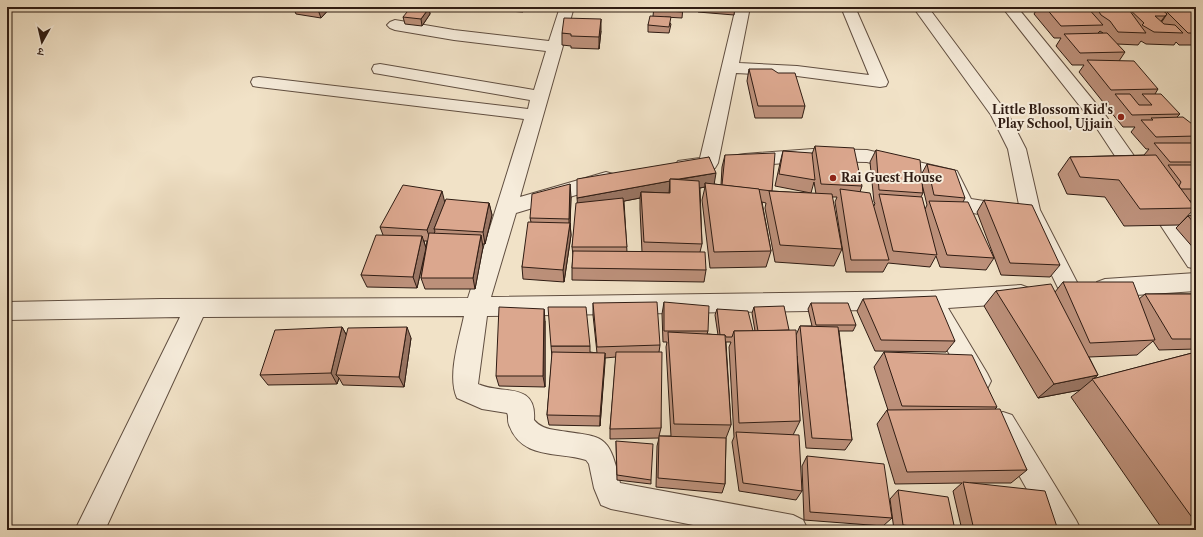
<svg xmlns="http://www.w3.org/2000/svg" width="1203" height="537" viewBox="0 0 1203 537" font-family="'Libre Caslon Text','Noto Serif Devanagari',serif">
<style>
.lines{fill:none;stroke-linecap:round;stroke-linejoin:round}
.minor-casing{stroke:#604e40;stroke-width:2}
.minor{fill:#f6ecdb;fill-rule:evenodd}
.wall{fill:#bc907a;stroke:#2f1c13;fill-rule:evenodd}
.shaded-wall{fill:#997563;stroke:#2f1c13}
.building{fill:#dba78e;stroke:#2f1c13}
.poi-dot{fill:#8f2418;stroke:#f6ecdb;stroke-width:1.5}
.labels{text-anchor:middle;stroke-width:4;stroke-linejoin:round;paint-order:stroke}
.poi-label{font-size:12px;font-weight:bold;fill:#2f1c13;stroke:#f6ecdb;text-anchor:end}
</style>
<rect width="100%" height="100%" fill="#f1e2c7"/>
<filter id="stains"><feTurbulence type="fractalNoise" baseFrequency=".005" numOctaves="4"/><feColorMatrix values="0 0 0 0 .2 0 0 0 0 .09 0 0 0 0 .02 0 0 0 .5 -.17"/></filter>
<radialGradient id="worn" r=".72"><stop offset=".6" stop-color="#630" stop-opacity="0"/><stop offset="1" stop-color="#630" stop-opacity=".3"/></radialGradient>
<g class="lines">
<!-- minor casing -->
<g class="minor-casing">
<g id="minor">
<path d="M560 7H574L520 197 606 172 613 174 616 179 613 184 516 213 491 297 931 291 1021 285 1029 288 1032 294 1029 300 1021 303 948 308 987 373 991 381 987 389 978 392 969 389 927 314 930 309 487 316 478 384C501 395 537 381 534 420 540 427 547 429 555 430 603 438 609 431 620 483L793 515 803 520 808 530H719L611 509 601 505 594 488 589 464 586 460C557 451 522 460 509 425 507 420 509 416 507 413L482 409 457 398C447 376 459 340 464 316L203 317 105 530H75L180 317 7 320V302L161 299 468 298 524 119 259 87 253 86 251 82 253 78 259 77 528 109 530 100 380 74 374 73 372 69 374 65 380 64 534 90 546 51 454 40 395 30 390 28 387 25 390 22 395 20 454 30 549 41Z"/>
<path d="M736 7H750L739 63 797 66 869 75 841 7H855L888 82 886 86 880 87 797 76 736 73 718 163 715 168C703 171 690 174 678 171L675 166 678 161 700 158Z"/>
<polygon points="913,7 928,7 1008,114 1026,149 1040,210 1081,290 1078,296 1070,299 1062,296 1020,210 1008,149 991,115"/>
<polygon points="1002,7 1017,7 1106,116 1196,244 1196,269 1188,267 1094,124"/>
<polygon points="813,149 867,150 957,171 971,199 1017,206 1020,211 1017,216 1010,218 957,211 942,181 867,162 813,161 745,166 738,165 735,160 738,155 745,154"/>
<polygon points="1196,273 1196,291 1105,297 1097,294 1094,288 1097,282 1105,279"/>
<polygon points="1003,412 1012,415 1076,520 1081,530 1050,530 990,424 994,415"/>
</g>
</g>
<!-- minor -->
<use href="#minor" class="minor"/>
</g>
<!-- wall -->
<g class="wall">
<polygon points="293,7 331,7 321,18 296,14"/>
<polygon points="494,7 526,7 523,12 494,10"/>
<polygon points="654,7 683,7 682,18 665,17 671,24 669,33 648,32 648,25 653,16"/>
<polygon points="698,7 735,7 734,15 698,12"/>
<path d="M1038 7H1087L1090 11 1093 7H1158L1162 9 1163 8 1196 9V45H1179L1176 42 1174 45 1146 44 1141 41 1138 45 1117 44 1125 52 1119 61 1158 89 1155 94 1180 114 1177 117 1196 127V201H1190L1195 208 1179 225 1124 226 1105 197 1067 194 1058 174 1070 157 1144 155 1149 149H1146L1131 132 1135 127H1123L1106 106 1109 102H1103L1079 72 1084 65H1072L1056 46 1061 38H1054L1034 14ZM1100 31 1103 33H1098Z"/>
<polygon points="429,8 430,14 422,26 405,24 403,17"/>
<polygon points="601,31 599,49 571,48 571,46 562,45 562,33"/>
<polygon points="749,69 805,106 802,118 755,118 747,81"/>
<path d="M815 146 862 186 860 192 874 206 875 203 874 202 870 162 876 150 921 175 927 164 965 198 963 202 994 258 986 270 940 267 936 256 930 267 888 263 883 272H846L835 202 837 197H832L842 249 834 266 775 262 765 208 766 203 762 202 771 251 766 267 710 268 702 200 705 187 700 188 702 244 700 252 706 270 704 282 572 280V268L573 255 572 247 578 203 709 157 714 184 721 185 722 167 725 155 772 191 816 194 814 182 811 193 775 186 780 163 783 151 812 154ZM922 184 927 205 925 209 921 197 923 193ZM640 198V209L642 252H627L624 201Z"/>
<polygon points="571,197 570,223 571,235 564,282 523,279 522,267 531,222 530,218"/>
<polygon points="984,200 1060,265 1050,277 1001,275 977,212"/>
<polygon points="445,202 489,203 492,215 485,244 483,244 483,247 475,289 425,289 421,278 427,241 424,241 426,248 417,288 367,287 361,275 383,235 380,227"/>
<polygon points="1196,215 1196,251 1176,228 1188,216"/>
<polygon points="1063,282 1139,299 1145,294 1196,294 1196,349 1159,350 1153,341 1137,355 1089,357 1098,375 1093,379 1196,352 1196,530 1163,530 1071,397 1080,390 1038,398 984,306 996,291 1055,292"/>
<polygon points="863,299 955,341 946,352 875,351 857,311"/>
<polygon points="664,302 708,331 707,334 718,335 715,315 717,309 753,331 755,331 752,313 754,307 796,335 800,326 812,326 808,309 811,303 856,325 853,331 839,331 852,440 845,450 806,448 797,356 800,421 793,435 802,491 796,500 739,491 732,442 734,437 729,347 731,342 726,342 731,425 726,438 725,484 722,493 656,487 657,446 659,438 610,439 610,429 616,357 605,358 600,426 549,425 547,415 552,357 551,346 590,346 590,352 597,353 593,315 593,303 660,345 659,352 661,428 659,436 671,436 666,347 667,342 663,342 662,314"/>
<polygon points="545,321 545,387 499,386 496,376"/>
<polygon points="342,327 346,334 411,338 404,387 343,385 339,378 337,384 268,385 260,375"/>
<polygon points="884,352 997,407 995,409 1027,470 1011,483 970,483 1058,530 962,530 953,491 962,483 895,484 877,424 887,410 888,410 874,367"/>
<polygon points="616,441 651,480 651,484 617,480"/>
<polygon points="807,456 892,518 883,526 804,520 802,466"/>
<polygon points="898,490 955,530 894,530 890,499"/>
</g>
<!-- shaded-wall -->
<g class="shaded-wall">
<polygon points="317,7 331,7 321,18"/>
<polygon points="523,7 526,7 523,12"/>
<polygon points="429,8 430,14 422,26 421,19"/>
<polygon points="1167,14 1159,26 1156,28 1165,16"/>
<polygon points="601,19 601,31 599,49 599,37"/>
<polygon points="716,173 714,185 705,183 705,187 670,193 670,181"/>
<polygon points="670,181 669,193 641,192 640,198 578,210 577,198"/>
<polygon points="570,184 571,197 570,227 570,223 571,235 564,282 563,270 569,229 569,219"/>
<polygon points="442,191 445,203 434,229 435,231 431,242 427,230"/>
<polygon points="489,203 492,215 485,244 483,232"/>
<polygon points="481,235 483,247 475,289 473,278"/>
<polygon points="422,236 426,248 417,288 413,277"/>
<polygon points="544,309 545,321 545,387 543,376"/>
<polygon points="342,327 348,338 336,375 339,378 337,384 331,373"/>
<polygon points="407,327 411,338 404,387 399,377"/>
<polygon points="605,353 605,363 600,426 600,416"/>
<polygon points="1098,375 1080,390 1038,398 1054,384"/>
</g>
<!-- building -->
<g class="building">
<polygon points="411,7 418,7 429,8 421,19 403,17"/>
<polygon points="654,7 683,7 683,12 654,10"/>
<polygon points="711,7 735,7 735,9"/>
<polygon points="1045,7 1087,7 1103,25 1061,26"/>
<polygon points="1096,7 1127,7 1146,33 1118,32 1110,21 1101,15"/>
<polygon points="1127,7 1158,7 1160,8 1167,14 1165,16 1155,16 1164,24 1175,25 1183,33 1154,32 1142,25 1144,23"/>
<polygon points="1163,8 1196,9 1196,33 1188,33"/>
<polygon points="650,16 671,17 669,27 648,25"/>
<polygon points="564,18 601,19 599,37 571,36 571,34 562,33"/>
<polygon points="1107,33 1125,52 1080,53 1064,34"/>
<polygon points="1087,60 1134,61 1158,89 1111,90"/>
<polygon points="749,69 772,69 778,73 795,73 805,106 758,106"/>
<polygon points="1115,94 1130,94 1139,105 1152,105 1142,94 1161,94 1180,114 1132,115"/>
<polygon points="1183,117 1196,127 1196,136 1156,137 1141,120 1153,120 1151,118"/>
<polygon points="1154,143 1196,143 1196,162 1170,162"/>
<polygon points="815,146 854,148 862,186 821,184"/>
<polygon points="876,150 920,160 923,193 879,190"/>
<polygon points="783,151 812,153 815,180 779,174"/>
<polygon points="775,153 772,191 722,185 725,155"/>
<polygon points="1156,155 1195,208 1140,209 1119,180 1080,177 1070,157"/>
<polygon points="709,157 716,173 679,179 670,179 670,181 577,198 577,179"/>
<polygon points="927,164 955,170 965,198 934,195"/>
<polygon points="1168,165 1196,165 1196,189 1181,189 1179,186 1181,182"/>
<polygon points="670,179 699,181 702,244 644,242 641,192 670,193"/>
<polygon points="705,183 759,189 771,251 714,252"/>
<polygon points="570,184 569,219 530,218 532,194"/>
<polygon points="403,185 442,191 427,230 380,227"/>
<polygon points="840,189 870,193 889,260 851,260"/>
<polygon points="769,191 832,194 842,249 780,245"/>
<polygon points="879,194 922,197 937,255 893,251"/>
<polygon points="623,198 627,247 572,247 576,203"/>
<polygon points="446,199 489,203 483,232 434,229"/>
<polygon points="984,200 1032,205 1060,265 1010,263"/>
<polygon points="929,201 968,202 994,258 947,255"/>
<polygon points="1196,215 1196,225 1188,216"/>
<polygon points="528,222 570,223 563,270 522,267"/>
<polygon points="429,233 481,235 473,278 421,278"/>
<polygon points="376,235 422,236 413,277 361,275"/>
<polygon points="573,251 705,252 706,270 572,268"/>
<polygon points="1063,282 1133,282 1155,340 1090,343"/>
<polygon points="1051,284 1098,375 1054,384 996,291"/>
<polygon points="1145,294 1196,294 1196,339 1172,339"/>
<polygon points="936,296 955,341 881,340 863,299"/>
<polygon points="657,302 660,345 597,347 593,303"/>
<polygon points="664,302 709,306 708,331 664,331"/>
<polygon points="811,303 848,303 856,325 816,325"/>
<polygon points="784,306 789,330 758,331 754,307"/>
<polygon points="499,307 544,309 543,376 496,376"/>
<polygon points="548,307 586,307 590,346 551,346"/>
<polygon points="717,309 748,311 753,331 734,331 732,337 726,337 725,335 720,335"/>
<polygon points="800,326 838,327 852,440 812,438"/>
<polygon points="342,327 331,373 260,375 275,330"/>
<polygon points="407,327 399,377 336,375 348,328"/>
<polygon points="796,330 800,421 739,423 734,331"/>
<polygon points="668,332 725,335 731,425 674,424"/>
<polygon points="552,352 605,353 600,416 547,415"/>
<polygon points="616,352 662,352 661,428 610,429"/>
<polygon points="884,352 972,355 997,407 902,406"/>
<polygon points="1196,352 1196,523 1092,379"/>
<polygon points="1000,409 1027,470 907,472 887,410"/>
<polygon points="736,432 799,435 802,491 743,483"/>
<polygon points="659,436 726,438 725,484 658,478"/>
<polygon points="616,441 653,444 651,480 617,475"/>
<polygon points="807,456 884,464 892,518 810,512"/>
<polygon points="963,482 1045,491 1058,530 974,530"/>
<polygon points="898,490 948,497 955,530 942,530 903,525"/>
</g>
<!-- markers -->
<g class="poi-dot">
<circle cx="1121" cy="117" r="4"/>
<circle cx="833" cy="178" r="4"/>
</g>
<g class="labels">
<!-- poi labels -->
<g class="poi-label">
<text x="1113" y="114">Little Blossom Kid's<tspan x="1113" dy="14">Play School, Ujjain</tspan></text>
<text x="841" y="182" text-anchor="start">Rai Guest House</text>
</g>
</g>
<!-- margin -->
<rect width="1203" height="537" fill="none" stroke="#f1e2c7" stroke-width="24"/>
<rect x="8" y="8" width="1187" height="521" fill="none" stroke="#2f1c13" stroke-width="2"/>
<rect x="12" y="12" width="1179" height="513" fill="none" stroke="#2f1c13"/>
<!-- north arrow -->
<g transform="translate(42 42) rotate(188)" stroke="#f6ecdb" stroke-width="3" paint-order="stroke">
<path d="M0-3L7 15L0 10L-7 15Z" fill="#2f1c13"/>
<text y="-6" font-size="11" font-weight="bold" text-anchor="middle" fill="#2f1c13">उ</text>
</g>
<rect width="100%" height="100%" filter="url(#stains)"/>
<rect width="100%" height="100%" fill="url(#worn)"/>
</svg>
